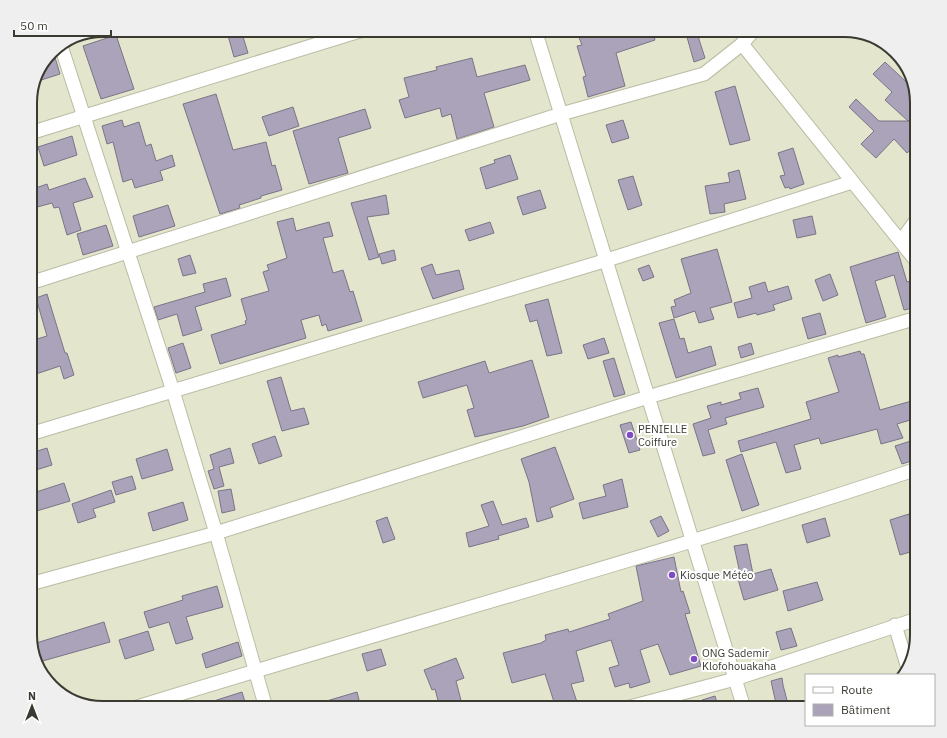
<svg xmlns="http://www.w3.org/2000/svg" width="947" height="738" viewBox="0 0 947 738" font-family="'IBM Plex Sans',sans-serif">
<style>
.building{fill:#aaa3b9;stroke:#7b7488}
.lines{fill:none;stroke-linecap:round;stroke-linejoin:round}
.street-casing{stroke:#babca4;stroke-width:15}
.street{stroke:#fff;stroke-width:13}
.poi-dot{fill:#804cc4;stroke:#fff;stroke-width:1.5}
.labels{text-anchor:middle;stroke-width:4;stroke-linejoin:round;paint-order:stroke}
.poi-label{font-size:11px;fill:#3a3a31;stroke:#fff;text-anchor:start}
.rim{fill:none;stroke:#3a3a31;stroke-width:2}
</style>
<rect width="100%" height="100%" fill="#e3e5cc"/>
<!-- building -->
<g class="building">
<polygon points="234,30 241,30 248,53 234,57 227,32"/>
<polygon points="576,30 615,30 616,34 628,30 652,30 655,40 616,53 625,86 588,97 583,77 586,76 577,46 582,45"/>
<polygon points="685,30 696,30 705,58 694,62"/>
<polygon points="116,35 134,89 101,99 83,46"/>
<polygon points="53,51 60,74 35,82 38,71"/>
<polygon points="472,58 477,77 525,65 530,80 484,93 494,127 457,139 451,114 442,117 440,108 405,118 399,100 409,97 404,78 437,70 436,67"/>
<polygon points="885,62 914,89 917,112 908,121 885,100 892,92 873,74"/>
<polygon points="735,86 750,140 730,145 715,92"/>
<polygon points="216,94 233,150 266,142 272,166 275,165 282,190 261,196 261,198 239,205 240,208 220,214 183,104"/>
<polygon points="856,99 879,121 917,121 917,144 907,153 894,139 876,158 861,144 874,131 849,107"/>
<polygon points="293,107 299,126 269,136 262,117"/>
<polygon points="365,109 371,128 338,138 348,173 309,184 293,131"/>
<polygon points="122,120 124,127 139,122 146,146 151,144 156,161 172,155 175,166 160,171 163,180 135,188 132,179 123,182 113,142 107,144 102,126"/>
<polygon points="623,120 629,138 612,143 606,125"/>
<polygon points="72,136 77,155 44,166 38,147"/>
<polygon points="793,148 804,184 790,189 789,187 785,188 780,176 785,175 778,153"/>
<polygon points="510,155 518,179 486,189 480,168 495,163 494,160"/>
<polygon points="739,170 746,199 724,204 725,212 710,214 705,186 730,182 728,173"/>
<polygon points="633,176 642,205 628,210 618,180"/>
<polygon points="85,178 93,197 73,203 81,230 67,235 59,207 54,208 52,203 30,209 30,190 47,184 49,190"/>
<polygon points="540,190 546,208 523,215 517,197"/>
<polygon points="386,195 389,214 367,217 379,257 369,260 351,203"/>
<polygon points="168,205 175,226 139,237 133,216"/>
<polygon points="812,216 816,234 797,238 793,220"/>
<polygon points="293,218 296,231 329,222 333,236 323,238 333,273 343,270 350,292 353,291 362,321 328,331 326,324 322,326 319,315 301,320 306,338 220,364 211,335 246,324 245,321 247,320 241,299 269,291 263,272 269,270 267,265 287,258 277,222"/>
<polygon points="490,222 494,233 469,241 465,230"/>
<polygon points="106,225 113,246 83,255 77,234"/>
<polygon points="717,249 732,302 710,308 714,319 699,323 695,311 674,318 671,307 676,306 674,300 691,293 681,259"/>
<polygon points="394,250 396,260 382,264 379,254"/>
<polygon points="898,252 907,282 917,279 917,307 904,310 894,275 875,281 886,317 866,323 850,267"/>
<polygon points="190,255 196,273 183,276 178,259"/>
<polygon points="432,264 436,275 459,270 464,289 433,299 421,268"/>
<polygon points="649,265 654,277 643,281 638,269"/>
<polygon points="830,274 838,295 823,301 815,280"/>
<polygon points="226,278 231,296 195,307 202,330 183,336 177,314 158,320 154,307 205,292 203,284"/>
<polygon points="765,282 768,292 788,286 792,299 773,305 775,310 757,315 756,313 738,318 734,303 752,298 749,287"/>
<polygon points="47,294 65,353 67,353 74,375 64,379 60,366 30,376 30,341 47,336 36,298"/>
<polygon points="548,299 562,353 547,356 537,320 530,322 525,305"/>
<polygon points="820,313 826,334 808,339 802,318"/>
<polygon points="674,319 680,339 684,338 688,353 711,346 716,365 676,378 659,323"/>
<polygon points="604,338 609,353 588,359 583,345"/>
<polygon points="183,343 191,368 176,373 168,348"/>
<polygon points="751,343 754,354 741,358 738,347"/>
<polygon points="860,351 861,354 864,354 880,410 915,400 917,418 897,424 903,438 881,444 877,429 821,444 819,438 794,445 801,469 786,473 776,442 741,452 738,441 811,419 806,402 839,392 828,358 838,355 838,357"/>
<polygon points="614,358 625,394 614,397 603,361"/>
<polygon points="532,360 549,417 523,426 475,437 467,410 474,408 467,385 423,398 418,382 485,361 489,373"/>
<polygon points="281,377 291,411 304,408 309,424 282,431 267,381"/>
<polygon points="758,388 764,407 725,418 727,424 708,430 715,453 703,456 693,424 711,418 707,406 721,402 721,405 741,399 739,393"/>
<polygon points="631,422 640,450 629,453 620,425"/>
<polygon points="275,436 282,456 259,464 252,444"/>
<polygon points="917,439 917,459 902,464 895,446"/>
<polygon points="555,447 574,499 550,508 553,517 537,522 529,482 521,459"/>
<polygon points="47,448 52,465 36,470 31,453"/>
<polygon points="230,448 234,463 219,467 224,486 214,489 208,471 214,469 210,455"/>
<polygon points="167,449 173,470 142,479 136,459"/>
<polygon points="742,454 759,505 742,511 726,460"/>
<polygon points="132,476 136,489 116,495 112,482"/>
<polygon points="622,479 628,507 583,519 579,503 606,496 603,485"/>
<polygon points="64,483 70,501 30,513 30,494"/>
<polygon points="231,489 235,510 222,513 218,491"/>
<polygon points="111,490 115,502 93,509 96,517 78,523 72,504"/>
<polygon points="493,501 502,525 526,518 529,527 498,536 499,539 469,547 466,533 489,526 481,505"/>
<polygon points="183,502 188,520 153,531 148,513"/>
<polygon points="909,514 917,543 917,550 900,555 890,520"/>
<polygon points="661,516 669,531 658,537 650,521"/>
<polygon points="387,517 395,539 383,543 376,521"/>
<polygon points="825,518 830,536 807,543 802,525"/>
<polygon points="747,544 753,574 771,569 778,590 744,600 738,579 741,578 734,546"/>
<polygon points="674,557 681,592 683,591 690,613 685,614 701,666 670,675 658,644 640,650 650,682 630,688 629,683 615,687 609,668 619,665 611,640 576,651 584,681 571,684 579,708 556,708 545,674 512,683 503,653 541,643 546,640 545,635 568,629 569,632 610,619 608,614 643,601 636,566"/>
<polygon points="817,582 823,600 788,611 783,591"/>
<polygon points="217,586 223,607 186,617 193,639 176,644 169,622 149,628 144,612 183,600 182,596"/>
<polygon points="104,622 110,642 39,662 33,644"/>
<polygon points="791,628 797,646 781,650 776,632"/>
<polygon points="148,631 154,650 125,659 119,640"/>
<polygon points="238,642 242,656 206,668 202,654"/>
<polygon points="381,649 386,665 367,671 362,654"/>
<polygon points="456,658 464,678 456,681 463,708 440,708 435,689 432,690 424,670"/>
<polygon points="782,678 783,685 789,708 777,708 771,681"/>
<polygon points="242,692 245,702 227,708 198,708 198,706"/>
<polygon points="357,692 361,708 313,708 313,705"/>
<polygon points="715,696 718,706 705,708 702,700"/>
</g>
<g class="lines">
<!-- street casing -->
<g class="street-casing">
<g id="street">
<polyline points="535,30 744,708"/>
<polyline points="742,44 917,262"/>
<polyline points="61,46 173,391 216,533 266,708"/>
<polyline points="30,133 363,30"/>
<polyline points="901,241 917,219"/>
<polyline points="30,283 561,114 704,74 742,44 754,30"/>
<polyline points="30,434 607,260 852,182"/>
<polyline points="30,584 216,533 648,397 917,318"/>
<polyline points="895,625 907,665"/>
<path d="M134 708C395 627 658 556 917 469"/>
<polyline points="626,708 735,679 917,619"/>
</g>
</g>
<!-- street -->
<use href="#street" class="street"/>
</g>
<!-- markers -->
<g class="poi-dot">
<circle cx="630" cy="435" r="4"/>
<circle cx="672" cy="575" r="4"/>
<circle cx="694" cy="659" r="4"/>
</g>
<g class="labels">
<!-- poi labels -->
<g class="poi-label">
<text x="638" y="433">PENIELLE<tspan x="638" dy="13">Coiffure</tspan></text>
<text x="680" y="579">Kiosque Météo</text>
<text x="702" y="657">ONG Sademir<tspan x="702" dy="13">Klofohouakaha</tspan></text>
</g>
</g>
<!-- crop -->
<path d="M0 0H947V738H0ZM103 37H844A66 66 0 0 1 910 103V635A66 66 0 0 1 844 701H103A66 66 0 0 1 37 635V103A66 66 0 0 1 103 37Z" fill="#efefef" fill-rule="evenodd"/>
<path class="rim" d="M103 37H844A66 66 0 0 1 910 103V635A66 66 0 0 1 844 701H103A66 66 0 0 1 37 635V103A66 66 0 0 1 103 37Z"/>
<!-- legend -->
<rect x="805" y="674" width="130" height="52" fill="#ffffff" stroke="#b0b0ad"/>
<rect x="813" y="687" width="20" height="6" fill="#ffffff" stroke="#b0b0ad"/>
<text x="841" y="694" font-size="12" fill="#3a3a31">Route</text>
<rect x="813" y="704" width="20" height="12" fill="#aaa3b9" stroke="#b0b0ad"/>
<text x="841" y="714" font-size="12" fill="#3a3a31">Bâtiment</text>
<!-- north arrow -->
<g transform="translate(32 706)" stroke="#ffffff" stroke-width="3" paint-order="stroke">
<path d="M0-3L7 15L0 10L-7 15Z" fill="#3a3a31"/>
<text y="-6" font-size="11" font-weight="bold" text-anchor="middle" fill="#3a3a31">N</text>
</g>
<!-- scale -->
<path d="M14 30v6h97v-6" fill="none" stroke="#3a3a31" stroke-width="2"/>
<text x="20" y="30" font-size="12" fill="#3a3a31" stroke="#ffffff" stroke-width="3" paint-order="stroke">50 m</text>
</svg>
